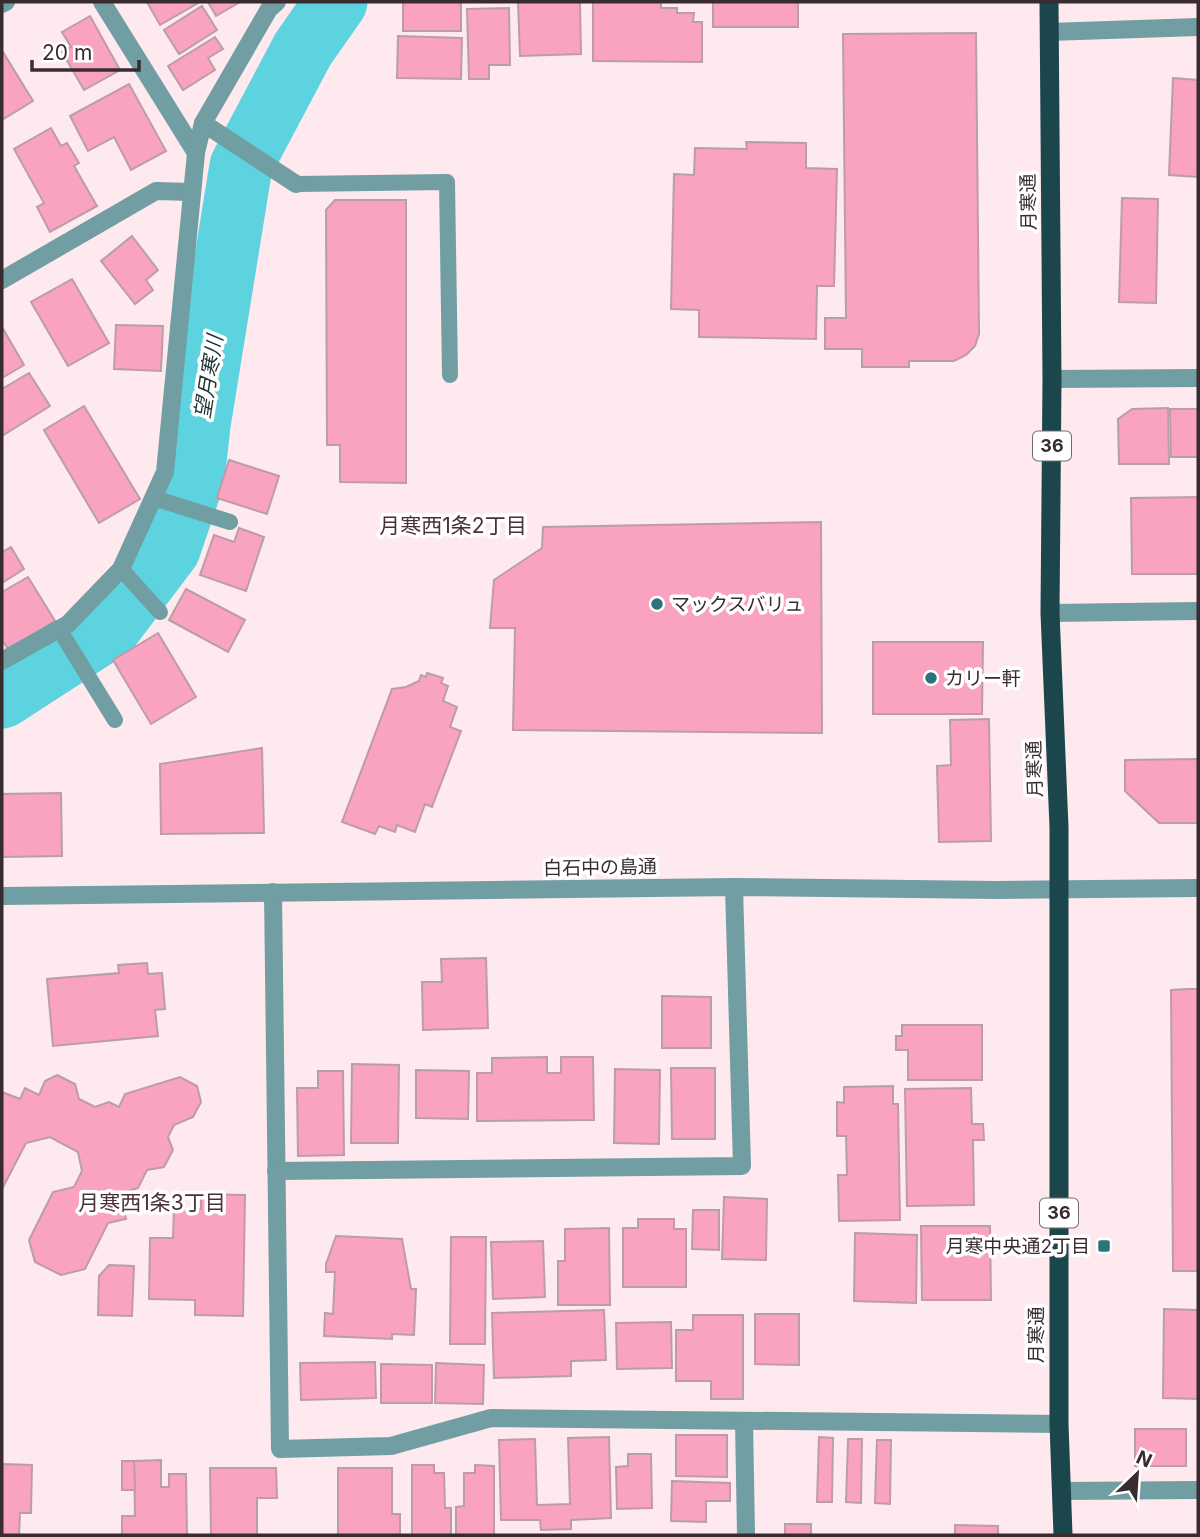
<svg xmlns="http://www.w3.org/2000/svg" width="1200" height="1537" viewBox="0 0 1200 1537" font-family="Inter,'Noto Sans JP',sans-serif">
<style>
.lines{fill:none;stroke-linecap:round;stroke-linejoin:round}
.river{stroke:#5cd3df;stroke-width:63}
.building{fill:#f9a3c0;stroke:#bc9da6;stroke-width:2}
.service{stroke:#719ea3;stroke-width:16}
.minor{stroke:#719ea3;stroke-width:18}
.tertiary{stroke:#719ea3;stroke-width:18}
.trunk{stroke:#1a464c;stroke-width:19}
.poi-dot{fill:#2a747b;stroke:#fff;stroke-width:2.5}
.labels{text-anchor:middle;stroke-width:7;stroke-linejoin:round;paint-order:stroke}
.shield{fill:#fff;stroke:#746b6e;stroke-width:2}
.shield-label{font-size:18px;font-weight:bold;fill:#382c30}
.street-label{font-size:19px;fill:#382c30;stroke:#fff}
.poi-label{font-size:19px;fill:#382c30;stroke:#fff;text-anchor:start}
.water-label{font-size:21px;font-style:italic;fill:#1f3436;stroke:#fff}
.neighbourhood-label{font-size:21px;fill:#4a3039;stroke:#fff}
</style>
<rect width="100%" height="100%" fill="#fee9ef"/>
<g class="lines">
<!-- river -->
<polyline class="river" points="2,697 110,627 169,549 193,479 199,425 241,166 303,49 336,2"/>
</g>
<!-- building -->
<g class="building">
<polygon points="147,2 200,2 160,25"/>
<polygon points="208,2 240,2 216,16"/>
<rect x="403" y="2" width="58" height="29"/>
<polygon points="518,2 580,2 581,54 520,56"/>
<polygon points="593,2 661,2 661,8 677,8 677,13 694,13 693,22 702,22 702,62 593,61"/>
<rect x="713" y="2" width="85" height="25"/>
<polygon points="202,6 217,30 179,54 164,30"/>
<polygon points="509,8 510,65 489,65 489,79 469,79 467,9"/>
<polygon points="90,16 120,70 84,90 62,52 71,47 62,32"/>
<polygon points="976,33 979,334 975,346 966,355 954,361 909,361 909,367 862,367 862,349 825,349 825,318 846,318 843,34"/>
<polygon points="398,36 462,38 461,79 397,78"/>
<polygon points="215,37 223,49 208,58 215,70 183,90 168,66"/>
<polygon points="3,52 33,101 2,120 2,53"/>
<polygon points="1173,78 1198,80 1198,177 1169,175"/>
<polygon points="129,84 166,151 131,170 114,137 88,151 70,116"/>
<polygon points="51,128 61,146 67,143 79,163 74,166 97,206 50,232 37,207 44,203 14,149"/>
<polygon points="746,142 806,143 806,168 837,169 834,286 817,286 816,339 699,337 699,310 671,309 674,174 694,175 695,148 747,149"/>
<polygon points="1122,198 1158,199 1156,303 1119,302"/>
<polygon points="335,200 406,200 406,483 340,482 340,445 327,445 326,210"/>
<polygon points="132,236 158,270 146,280 153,290 135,304 101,261"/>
<polygon points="72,279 109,343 68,366 31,302"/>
<polygon points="116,325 163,326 161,371 114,369"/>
<polygon points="2,327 24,365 2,378"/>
<polygon points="29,373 50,406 2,436 2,389"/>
<polygon points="84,406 140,499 99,523 44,430"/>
<polygon points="1168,408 1169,464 1119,464 1118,419 1132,409"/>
<polygon points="1170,409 1198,409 1198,457 1171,457"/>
<polygon points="229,460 279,476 267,514 217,498"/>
<polygon points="1198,497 1198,574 1132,574 1131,498"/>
<polygon points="821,522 822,733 513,730 515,628 490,628 494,580 542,548 543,527"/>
<polygon points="239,528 264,537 246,591 200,575 214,535 234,542"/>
<polygon points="11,547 24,569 2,583 2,552"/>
<polygon points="28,577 55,621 8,649 2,640 2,592"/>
<polygon points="186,589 245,620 228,652 169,620"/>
<polygon points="158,633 196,697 151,724 113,660"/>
<polygon points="873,642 983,642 982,714 873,714"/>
<polygon points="427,673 443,678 441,683 448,686 443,701 457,707 450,727 461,731 432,807 425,804 415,832 397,825 395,832 379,826 375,834 342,822 392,689 406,687 419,681 421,675 426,677"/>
<polygon points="989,719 991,841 939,842 937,766 951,765 950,720"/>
<polygon points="262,748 264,833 161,834 160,764"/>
<polygon points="1198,759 1198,823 1159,823 1125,791 1125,760"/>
<polygon points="61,793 62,856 2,857 2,794"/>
<polygon points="486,958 488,1028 423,1030 422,982 442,982 441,959"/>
<polygon points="147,963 148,974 162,973 165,1009 155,1010 158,1036 53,1046 47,979 119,973 118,965"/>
<polygon points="1189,989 1198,989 1198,1271 1173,1271 1171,990"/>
<polygon points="662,996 711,997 711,1048 662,1048"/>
<polygon points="902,1025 982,1025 982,1080 908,1080 908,1050 896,1050 896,1036 902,1036"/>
<polygon points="547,1057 547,1073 561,1073 561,1057 593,1057 594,1120 477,1121 477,1073 492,1073 492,1058"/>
<polygon points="352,1064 399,1065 398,1143 351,1143"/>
<polygon points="671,1068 715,1068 715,1139 672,1139"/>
<polygon points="615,1069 660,1070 659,1144 614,1143"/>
<polygon points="416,1070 469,1071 468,1119 416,1118"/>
<polygon points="318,1071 343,1071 344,1155 298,1156 297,1088 318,1088"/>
<polygon points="57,1075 75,1084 79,1099 95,1107 109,1102 119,1107 125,1094 180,1077 197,1086 201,1102 193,1117 174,1125 168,1137 173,1150 164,1167 147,1170 138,1188 121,1194 126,1219 108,1223 85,1269 61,1275 35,1262 29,1240 53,1192 74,1187 82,1171 78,1152 50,1137 26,1143 2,1189 2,1092 20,1099 25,1088 39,1095 45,1081"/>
<polygon points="893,1086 893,1104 898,1104 900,1220 839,1221 838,1175 847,1175 846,1136 837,1136 837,1102 844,1103 844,1087"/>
<polygon points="971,1088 972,1124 983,1124 984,1140 973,1140 974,1205 907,1206 905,1089"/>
<polygon points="201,1194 245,1195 243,1316 195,1315 195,1300 149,1299 150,1238 173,1238 174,1208 201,1209"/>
<polygon points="724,1197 767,1199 766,1260 722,1259"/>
<polygon points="693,1210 719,1210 719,1250 692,1249"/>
<polygon points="638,1219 674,1219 674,1229 686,1229 686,1287 623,1287 623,1228 638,1228"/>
<polygon points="921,1226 990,1226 991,1300 922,1300"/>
<polygon points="609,1228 610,1305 558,1305 558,1261 565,1261 565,1229"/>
<polygon points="855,1233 917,1235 916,1303 854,1301"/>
<polygon points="336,1236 402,1239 411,1289 416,1289 414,1335 392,1334 392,1339 324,1336 325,1313 333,1314 335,1272 326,1272 326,1264"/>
<polygon points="451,1237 486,1237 485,1344 450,1344"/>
<polygon points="543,1241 545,1297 493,1299 491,1242"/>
<polygon points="109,1265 134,1266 132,1316 98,1315 99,1276"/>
<polygon points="1164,1309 1198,1310 1198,1399 1163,1398"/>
<polygon points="604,1310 606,1360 571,1361 571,1376 494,1378 492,1313"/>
<polygon points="755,1314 799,1314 799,1365 755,1364"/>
<polygon points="693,1315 743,1315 743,1399 711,1399 711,1381 676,1381 676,1330 693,1330"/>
<polygon points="671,1322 672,1368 617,1369 616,1323"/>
<polygon points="375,1362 376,1398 301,1400 300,1363"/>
<polygon points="436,1363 484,1365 483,1404 435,1403"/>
<polygon points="381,1364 432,1365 432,1403 381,1403"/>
<rect x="1135" y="1429" width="51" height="37"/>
<polygon points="676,1435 727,1435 727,1477 676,1476"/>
<polygon points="609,1437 611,1518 571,1520 571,1529 541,1530 540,1520 501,1520 499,1440 535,1439 537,1505 570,1504 568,1438"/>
<polygon points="819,1437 833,1438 832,1502 817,1502"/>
<polygon points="848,1439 862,1439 861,1503 846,1502"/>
<polygon points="877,1440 891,1440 890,1504 875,1503"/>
<polygon points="628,1454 651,1454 652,1508 617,1509 616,1467 628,1466"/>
<polygon points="161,1460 161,1487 169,1487 169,1474 186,1474 187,1535 122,1535 122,1516 135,1516 134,1461"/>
<polygon points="122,1461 134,1461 135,1490 122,1490"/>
<polygon points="2,1464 32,1465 31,1513 20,1513 19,1535 2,1535"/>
<polygon points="412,1465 434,1465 434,1473 444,1473 445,1508 451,1508 451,1535 412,1535"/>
<polygon points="475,1465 494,1466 494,1535 456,1535 456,1507 464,1506 464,1473 475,1473"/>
<polygon points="210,1468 276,1468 277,1498 257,1498 257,1535 211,1535"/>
<polygon points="338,1468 392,1468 392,1514 400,1514 400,1535 338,1535"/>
<polygon points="672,1481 730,1483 730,1501 706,1501 706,1522 671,1521"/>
<rect x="785" y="1524" width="26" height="11"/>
<polygon points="955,1525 998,1526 998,1535 955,1535"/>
</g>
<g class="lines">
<!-- service -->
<g class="service">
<polyline points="296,184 447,182 450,375"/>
<polyline points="154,498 230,522"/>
<polyline points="121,569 160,612"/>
<polyline points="59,629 115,720"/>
</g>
<!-- minor -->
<g class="minor">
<polyline points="102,2 196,153"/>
<polyline points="2,4 6,2"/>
<polyline points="1049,32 1198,27"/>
<polyline points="203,123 296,184"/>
<polyline points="2,280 156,191 192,192"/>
<polyline points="1052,379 1198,378"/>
<polyline points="1050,613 1198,611"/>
<polyline points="2,661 68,624 121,569 165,472 196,153 203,123 269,9 277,2"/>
<polyline points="273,892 280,1449 391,1446 491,1418 1059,1424"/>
<polyline points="276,1171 742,1166 734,887"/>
<polyline points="744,1421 746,1535"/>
<polyline points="1062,1491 1198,1490"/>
</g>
<!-- tertiary -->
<polyline class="tertiary" points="2,896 734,887 997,890 1198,888"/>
<!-- trunk -->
<polyline class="trunk" points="1049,2 1052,379 1050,613 1059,827 1059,1424 1063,1535"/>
</g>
<!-- markers -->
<g class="poi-dot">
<circle cx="657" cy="604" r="7"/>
<circle cx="931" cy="678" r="7"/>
<rect x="1097" y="1239" width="14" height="14" rx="3.5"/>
</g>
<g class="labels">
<!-- shield labels -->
<g class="shield">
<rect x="1033" y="431.5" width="38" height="29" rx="5"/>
<rect x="1040" y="1198.5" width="38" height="29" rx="5"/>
</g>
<g class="shield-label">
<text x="1052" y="452">36</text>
<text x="1059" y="1219">36</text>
</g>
<!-- street labels -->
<g class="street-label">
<text transform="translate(1028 202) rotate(-91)" y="7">月寒通</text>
<text transform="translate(1034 769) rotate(-92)" y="7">月寒通</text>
<text transform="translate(600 867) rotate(-1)" y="7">白石中の島通</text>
<text transform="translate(1036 1335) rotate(-90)" y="7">月寒通</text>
</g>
<!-- poi labels -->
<g class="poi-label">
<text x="671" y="611">マックスバリュ</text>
<text x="945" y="685">カリー軒</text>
<text x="1090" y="1253" text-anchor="end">月寒中央通2丁目</text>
</g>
<!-- water labels -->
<g class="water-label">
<text transform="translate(209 377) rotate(-81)" y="7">望月寒川</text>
</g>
<!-- neighbourhood labels -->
<g class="neighbourhood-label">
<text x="453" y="533">月寒西1条2丁目</text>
<text x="152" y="1210">月寒西1条3丁目</text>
</g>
</g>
<!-- border -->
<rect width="1200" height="1537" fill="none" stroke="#382c30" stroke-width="7"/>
<!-- north arrow -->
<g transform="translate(1137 1474) rotate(25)" stroke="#ffffff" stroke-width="5" paint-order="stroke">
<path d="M0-5L12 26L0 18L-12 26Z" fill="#382c30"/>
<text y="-10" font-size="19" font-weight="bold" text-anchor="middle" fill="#382c30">N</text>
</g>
<!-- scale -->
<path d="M32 60v10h107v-10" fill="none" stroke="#382c30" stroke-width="3.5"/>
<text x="42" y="60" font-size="21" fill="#382c30" stroke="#ffffff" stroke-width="5" paint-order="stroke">20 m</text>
</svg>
